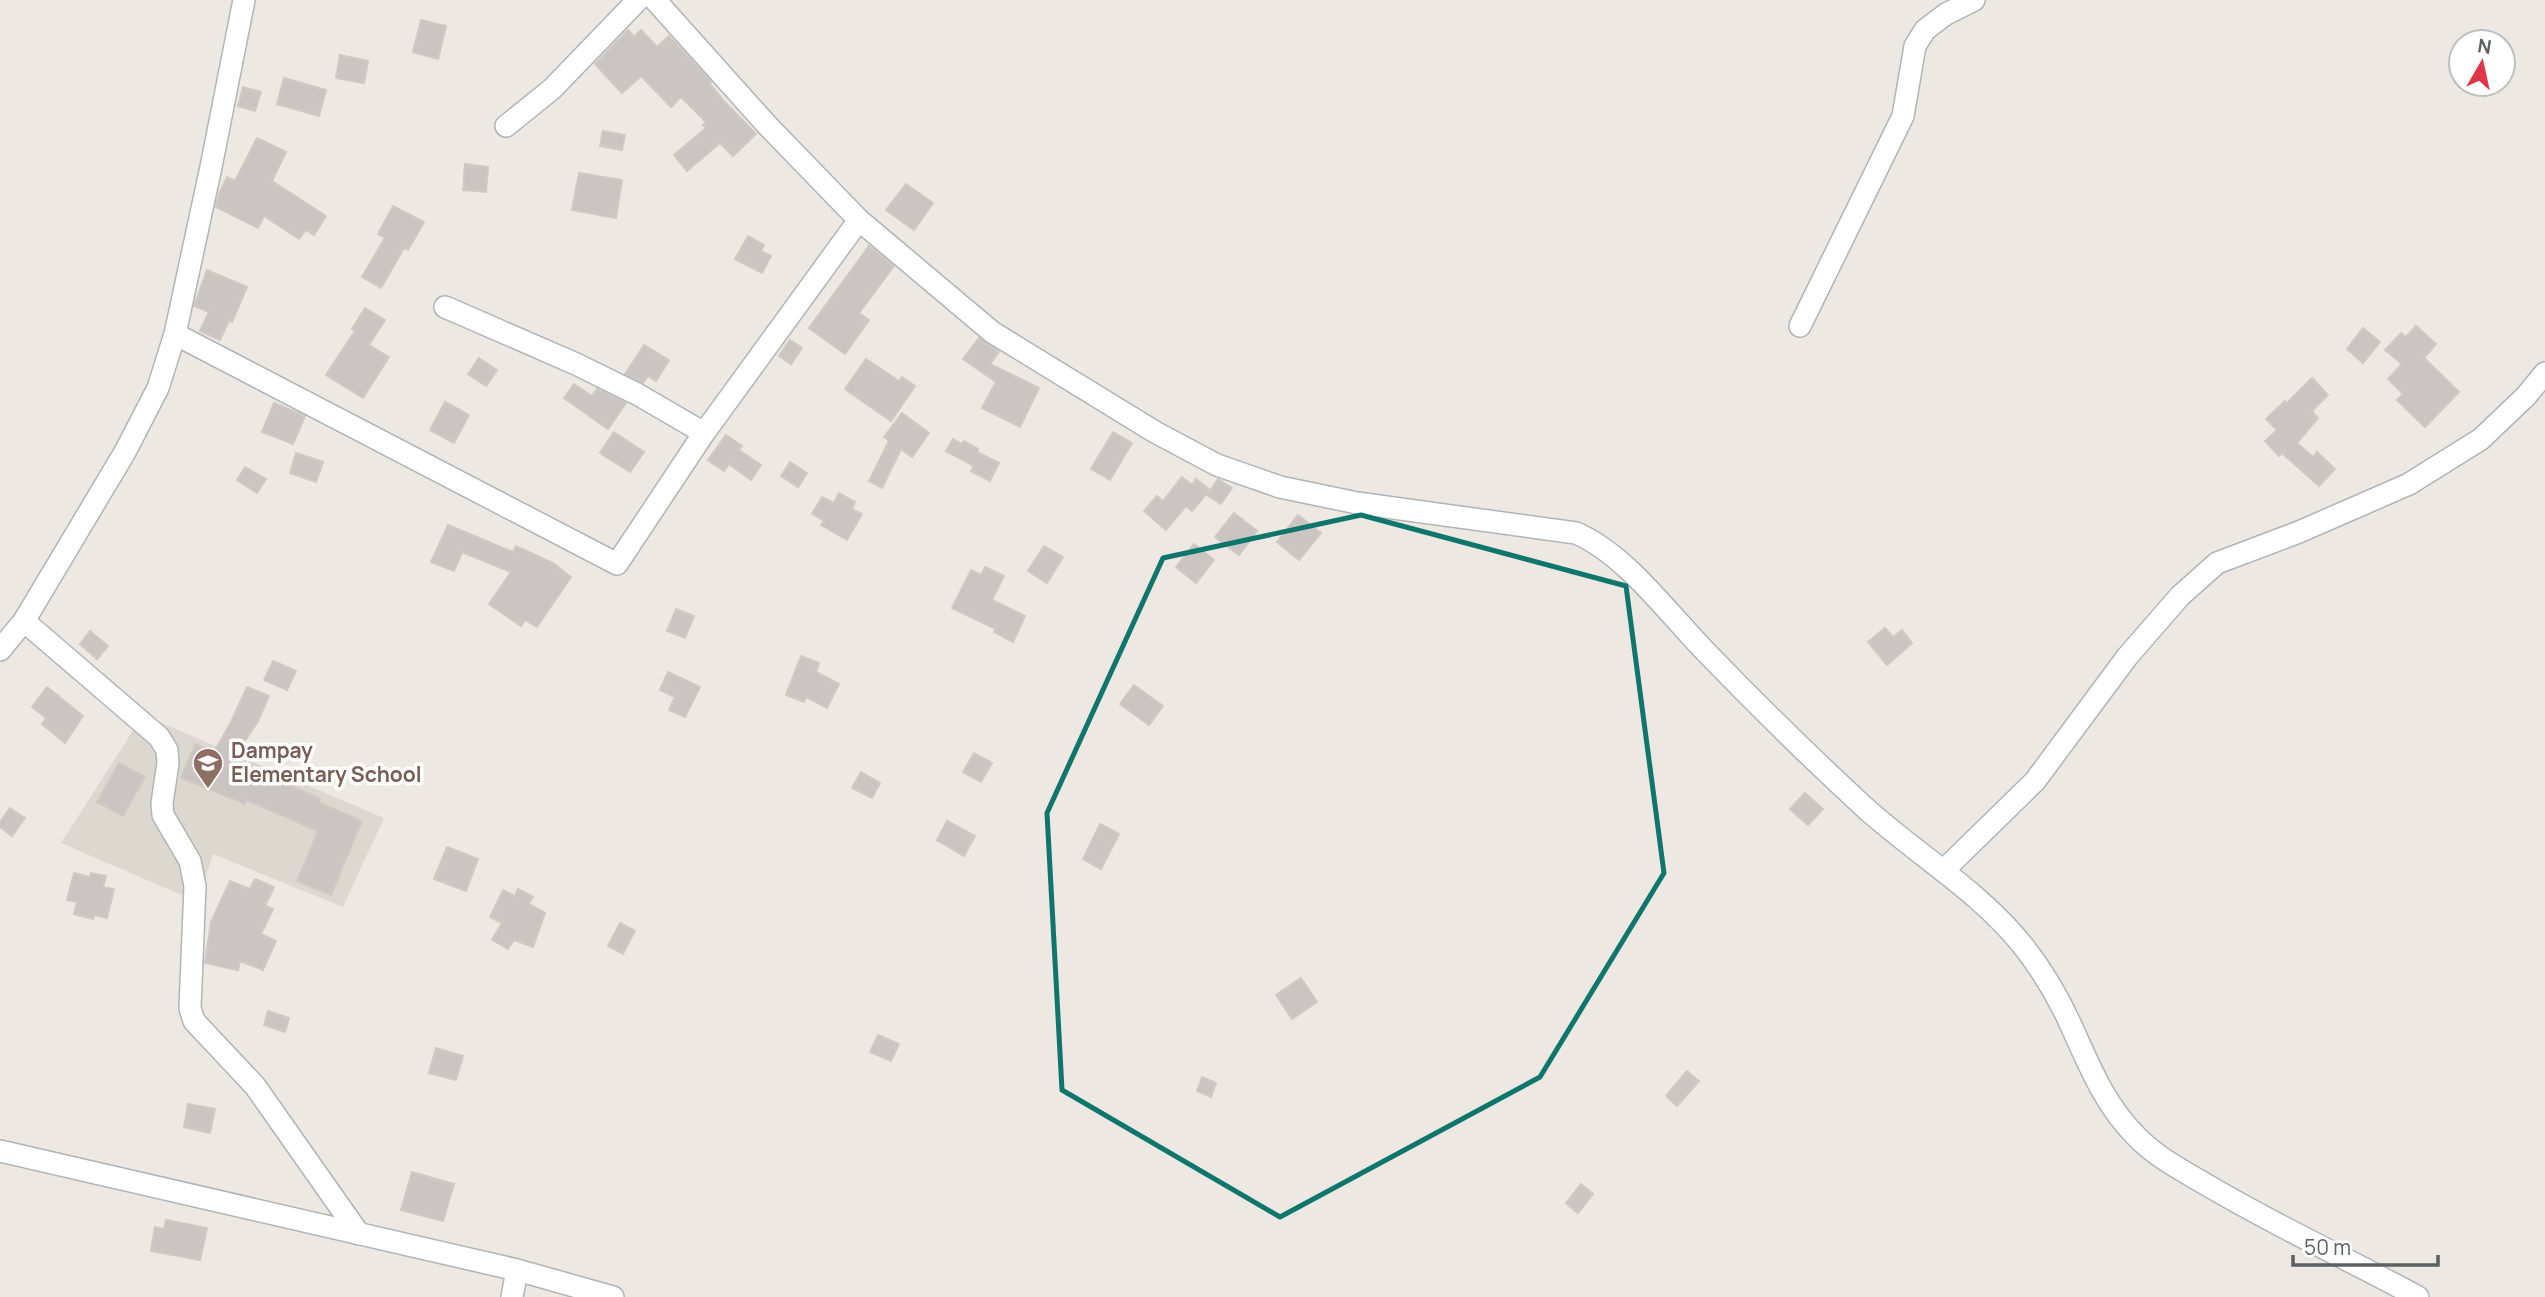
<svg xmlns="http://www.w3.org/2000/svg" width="2545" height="1297" viewBox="0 0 2545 1297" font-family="Manrope,sans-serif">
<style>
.education{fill:#dcd8d0}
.building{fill:#cac5c2;stroke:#d1c9c1;stroke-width:2}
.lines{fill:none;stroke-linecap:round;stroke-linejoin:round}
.minor-casing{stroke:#b0b4b7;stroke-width:24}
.minor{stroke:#fff;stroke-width:21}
.marked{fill:none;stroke:#0f766e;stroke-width:5;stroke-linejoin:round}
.labels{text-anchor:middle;stroke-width:7;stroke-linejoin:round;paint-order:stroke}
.education-label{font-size:21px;font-weight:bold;fill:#785e54;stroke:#fff;text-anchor:start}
</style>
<rect width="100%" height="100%" fill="#ede8e2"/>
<!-- education -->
<polygon class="education" points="143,715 384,818 343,907 213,854 198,902 61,843"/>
<!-- building -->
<g class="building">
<polygon points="421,20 446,26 438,59 413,52"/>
<polygon points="628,30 634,37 641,30 657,47 669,36 711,82 709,83 723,100 756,134 733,156 720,143 687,171 674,155 706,128 703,125 706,122 681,97 671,107 641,76 622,93 595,64"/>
<polygon points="340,55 368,61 364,83 336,78"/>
<polygon points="284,78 326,90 319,116 277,104"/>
<polygon points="243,87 261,92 255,111 238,106"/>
<polygon points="603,131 625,135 622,150 600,146"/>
<polygon points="257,138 286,152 272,181 326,216 314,235 306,230 299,239 264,216 258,228 216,207 219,194 227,177 235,181"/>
<polygon points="465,164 488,167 486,192 463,190"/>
<polygon points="579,173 622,180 616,218 572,210"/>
<polygon points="906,184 933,203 914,230 886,210"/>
<polygon points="393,206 424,222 408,250 404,248 381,288 362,277 385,238 378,234"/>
<polygon points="748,236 764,245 761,251 771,256 762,273 735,259"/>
<polygon points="869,246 894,266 859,313 869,320 845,354 809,328"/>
<polygon points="207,270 247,287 232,322 229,320 220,340 200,331 209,312 194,306"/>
<polygon points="365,308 385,320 369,345 389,357 363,398 326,375 355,331 352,329"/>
<polygon points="2416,326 2436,344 2424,358 2459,392 2425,427 2397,400 2403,394 2388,379 2402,364 2385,350 2401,333 2406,337"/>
<polygon points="2363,328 2380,342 2363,363 2347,349"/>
<polygon points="979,338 999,352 990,364 1039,388 1020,427 982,408 996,382 963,359"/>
<polygon points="790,340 802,348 791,364 779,356"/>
<polygon points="644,345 669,360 656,381 648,376 643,383 625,374"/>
<polygon points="479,358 497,370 486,386 468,374"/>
<polygon points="866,359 899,381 902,377 915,386 891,421 845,389"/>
<polygon points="2312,378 2328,395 2312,411 2318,418 2297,443 2313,457 2317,452 2335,469 2319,486 2282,453 2279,456 2265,441 2277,430 2266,419 2285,401 2287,403"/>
<polygon points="574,384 592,396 597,389 626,403 608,429 564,398"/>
<polygon points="445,402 469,415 454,443 430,430"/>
<polygon points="274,403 305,416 293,444 262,432"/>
<polygon points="902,413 929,433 912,457 901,449 882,488 869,481 889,441 884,437"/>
<polygon points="614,432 644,452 630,472 600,453"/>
<polygon points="1113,432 1132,443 1110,480 1091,469"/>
<polygon points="726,435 742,446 739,450 761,465 751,480 729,464 724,471 708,460"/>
<polygon points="953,439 962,444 964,441 978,449 977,452 999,463 990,481 971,471 974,466 946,451"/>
<polygon points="296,453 323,462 316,482 290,473"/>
<polygon points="790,462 807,473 798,487 781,476"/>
<polygon points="245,467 266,479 257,493 237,480"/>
<polygon points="1182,477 1192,485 1196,479 1210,490 1192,511 1186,506 1166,530 1144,511 1157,496 1163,501"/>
<polygon points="1218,479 1232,488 1221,504 1207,495"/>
<polygon points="839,493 855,502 852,509 862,514 847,540 821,525 824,521 812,514 822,497 834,503"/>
<polygon points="1234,513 1257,531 1239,555 1215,537"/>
<polygon points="1298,515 1321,533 1299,560 1277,542"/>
<polygon points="448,525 513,552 516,546 553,563 571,577 537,627 525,620 521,626 489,604 511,572 462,552 454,571 431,562"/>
<polygon points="1194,544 1214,560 1196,583 1176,567"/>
<polygon points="1044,546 1063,557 1047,583 1028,571"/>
<polygon points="985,567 1004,576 992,600 1025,616 1013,642 994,632 996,629 952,608 971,570 981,575"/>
<polygon points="676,609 694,616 685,638 667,631"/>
<polygon points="1885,628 1893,637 1902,630 1912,643 1887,665 1868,642"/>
<polygon points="90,631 108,646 97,659 80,644"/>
<polygon points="801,656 819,663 816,672 839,684 827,708 806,697 804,702 786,695"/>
<polygon points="273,661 296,671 287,690 264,680"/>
<polygon points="668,672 700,687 685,717 669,710 675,697 660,690"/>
<polygon points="1134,685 1163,706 1149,725 1120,704"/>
<polygon points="47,687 83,716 65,743 42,724 46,718 32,707"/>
<polygon points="247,687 269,696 258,721 233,759 320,799 318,802 362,821 331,895 297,881 318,831 246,800 245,804 181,778 195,744 214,752 231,722"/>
<polygon points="974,753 992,763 981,782 963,772"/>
<polygon points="119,763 145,777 123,816 97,802"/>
<polygon points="861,772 880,783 872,798 852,788"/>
<polygon points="1805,793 1823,809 1808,825 1790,809"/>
<polygon points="10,808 25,818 12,836 0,827 0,822"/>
<polygon points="947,821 975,836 964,856 937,840"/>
<polygon points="1100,824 1119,834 1101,869 1083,859"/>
<polygon points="447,847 478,859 466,891 434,879"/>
<polygon points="74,873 90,877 91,873 106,876 103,887 114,889 107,918 94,915 93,919 74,914 77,902 67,900"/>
<polygon points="255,879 274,887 265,906 273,909 261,934 276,941 263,970 240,961 238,970 205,963 211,922 230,881 250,889"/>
<polygon points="518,889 533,897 529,904 545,913 533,947 514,940 508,949 492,940 502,923 490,917 503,890 515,896"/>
<polygon points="620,923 635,931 623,954 608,946"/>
<polygon points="1301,978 1317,1002 1292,1019 1276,995"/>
<polygon points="268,1011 289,1018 285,1032 264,1025"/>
<polygon points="878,1035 899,1044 891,1061 870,1052"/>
<polygon points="436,1048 463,1056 456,1080 429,1073"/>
<polygon points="1687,1071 1699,1081 1677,1106 1666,1096"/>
<polygon points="1202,1077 1216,1083 1211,1097 1197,1091"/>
<polygon points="188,1104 215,1109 210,1133 184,1127"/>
<polygon points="412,1172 454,1184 443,1221 401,1210"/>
<polygon points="1581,1184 1593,1194 1578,1213 1566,1203"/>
<polygon points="166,1220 207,1228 200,1260 151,1251 155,1227 164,1229"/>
</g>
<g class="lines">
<!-- minor casing -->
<g class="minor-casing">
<g id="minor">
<path d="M655 0 767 125 859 220 992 332 1155 432 1217 465 1280 487 1357 503 1576 533C1625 554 1667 612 1704 650 1755 703 1808 755 1862 805 1914 853 1979 890 2024 947 2041 969 2057 995 2069 1021 2088 1062 2103 1103 2136 1136 2156 1157 2183 1171 2207 1185 2276 1226 2348 1259 2418 1297"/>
<polyline points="506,126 552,89 638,0"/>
<polyline points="445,307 576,364 637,394 704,433"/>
<polyline points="1800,326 1903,116 1915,46 1925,30 1946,14 1974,0"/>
<polyline points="175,334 617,564 704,433 859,220"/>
<polyline points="24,621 159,737 167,750 168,763 162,803 163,815 190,861 195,886 190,1008 194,1021 255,1086 359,1234"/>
<polyline points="0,650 24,621 125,452 158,388 175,334 211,167 244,0"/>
<polyline points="1943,871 2035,781 2127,657 2180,596 2217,563 2299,532 2409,484 2481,439 2526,396 2545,373"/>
<polyline points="0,1151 517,1270 613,1297"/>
<polyline points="512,1297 517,1270"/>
</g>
</g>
<!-- minor -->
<use href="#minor" class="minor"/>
</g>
<!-- marked area -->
<path class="marked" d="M1361 515 1626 586 1664 873 1540 1077 1280 1217 1062 1090 1047 813 1163 558Z"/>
<!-- icons -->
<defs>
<g id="school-pin" transform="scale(1.575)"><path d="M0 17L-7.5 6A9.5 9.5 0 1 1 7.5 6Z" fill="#8d6e63" stroke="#fff"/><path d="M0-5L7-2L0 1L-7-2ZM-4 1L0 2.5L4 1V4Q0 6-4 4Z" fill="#fff"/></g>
</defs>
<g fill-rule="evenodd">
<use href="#school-pin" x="208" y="763"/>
</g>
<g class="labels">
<!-- education labels -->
<g class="education-label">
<text x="231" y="758">Dampay<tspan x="231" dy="24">Elementary School</tspan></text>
</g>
</g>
<!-- north arrow -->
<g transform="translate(2482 63) rotate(9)"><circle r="33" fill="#ffffff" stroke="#bdbfc0" stroke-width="2"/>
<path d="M0-5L12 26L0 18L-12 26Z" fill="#e0354a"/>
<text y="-10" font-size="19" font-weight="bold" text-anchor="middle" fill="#5b6062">N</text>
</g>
<!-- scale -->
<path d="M2293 1255v10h145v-10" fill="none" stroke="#5b6062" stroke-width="3.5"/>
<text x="2304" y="1255" font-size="21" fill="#5b6062" stroke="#ffffff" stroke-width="5" paint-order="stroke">50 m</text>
</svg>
